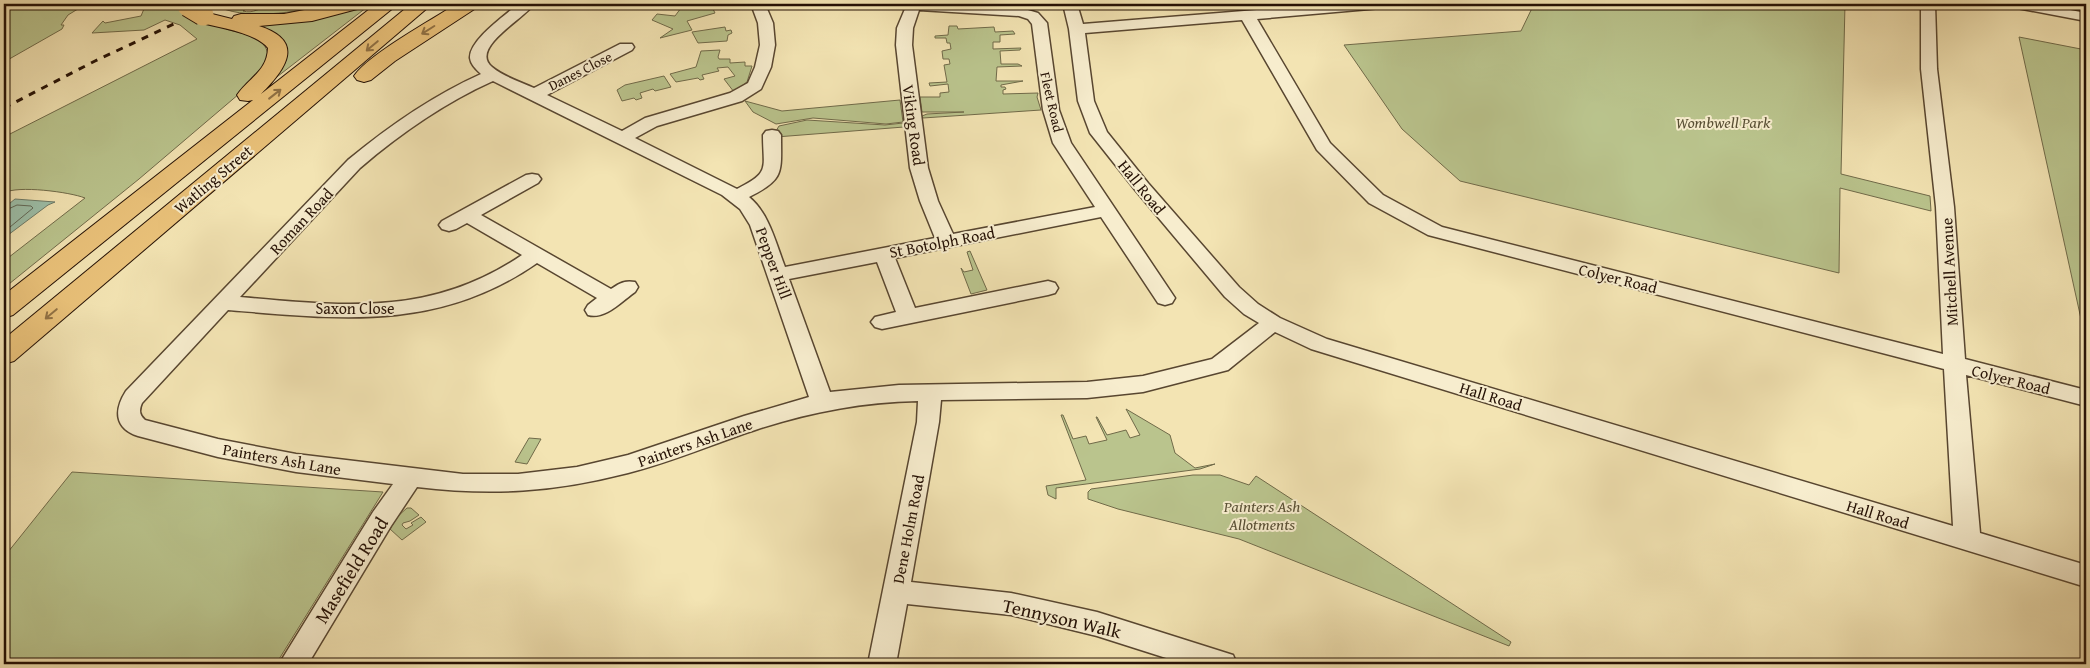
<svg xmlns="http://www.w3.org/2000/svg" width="2090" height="668" viewBox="0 0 2090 668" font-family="'Gentium Book Plus',serif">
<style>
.green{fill:#bac48d;stroke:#706a49}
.water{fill:#9cbfa9;stroke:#6c7967}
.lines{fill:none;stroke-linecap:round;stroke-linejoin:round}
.shore{stroke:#606857;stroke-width:1}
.minor-casing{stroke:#584630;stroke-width:3}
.highway-casing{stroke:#251105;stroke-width:2}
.minor{fill:#f7edce;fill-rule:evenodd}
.highway{fill:#eac27a;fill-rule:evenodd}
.rail{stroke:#251105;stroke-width:3;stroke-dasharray:7 7;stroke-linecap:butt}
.highway-bridge-casing{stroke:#251105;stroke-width:23;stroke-linecap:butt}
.highway-bridge{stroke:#eac27a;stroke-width:21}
.oneway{stroke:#917245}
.labels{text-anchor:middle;stroke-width:4;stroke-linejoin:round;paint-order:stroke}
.far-street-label{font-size:14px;fill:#251105;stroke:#f7edce}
.park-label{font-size:16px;font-style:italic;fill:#595035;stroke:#f7edce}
.street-label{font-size:16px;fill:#251105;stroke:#f7edce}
.near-street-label{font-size:19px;fill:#251105;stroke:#f7edce}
</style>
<rect width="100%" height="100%" fill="#f3e4b3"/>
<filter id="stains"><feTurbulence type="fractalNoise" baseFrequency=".004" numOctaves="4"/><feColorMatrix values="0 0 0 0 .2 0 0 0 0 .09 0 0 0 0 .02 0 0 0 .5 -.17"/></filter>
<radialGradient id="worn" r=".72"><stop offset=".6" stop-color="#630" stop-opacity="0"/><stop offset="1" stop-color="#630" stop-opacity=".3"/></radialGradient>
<!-- green -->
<g class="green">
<polygon points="4,4 86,4 68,15 61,25 64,25 62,29 4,62"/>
<path d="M146 4H175L183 13 230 27 226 29C243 34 270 37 268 60L246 88 139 179 4 288V261L85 198C70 192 17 185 4 193V137L197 39 180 25 165 20 144 30 92 33 103 21 105 23 141 16Z"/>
<path d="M213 4H254L243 11C253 14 260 8 269 5 281 0 316 4 330 4 297 12 243 22 213 4Z"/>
<polygon points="358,4 371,4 260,90 282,61 242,23 347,8"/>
<polygon points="684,4 730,4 713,9 715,13 687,21 692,30 660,38 673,29 652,20 657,14 675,16"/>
<polygon points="1534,4 1845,4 1841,174 1930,196 1931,211 1840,188 1839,273 1460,181 1402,129 1344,45 1521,31"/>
<polygon points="949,26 957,26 958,29 994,27 995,32 1013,31 1015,34 1000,35 1000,42 993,42 993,49 1021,48 1020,50 1000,51 1001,64 1018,64 1022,66 997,67 996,81 1023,81 1001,85 1001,87 1005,87 1006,89 1003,90 1003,94 1038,93 1037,97 1041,110 923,118 922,116 927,114 964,112 922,112 920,97 940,97 940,93 949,92 948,84 930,86 929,83 947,82 944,65 950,64 949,59 943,59 942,51 951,49 950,43 947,43 946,38 935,38 935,36 948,35"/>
<polygon points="725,27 726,31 731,30 732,33 728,35 727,41 698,43 692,32"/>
<polygon points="2019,37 2086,50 2086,329 2083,328"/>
<polygon points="720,50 718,57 719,59 730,59 730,63 745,62 745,66 752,66 747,82 734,92 724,79 735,76 728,67 717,68 719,71 702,75 704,79 700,80 698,78 676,82 670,74 696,67 701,51"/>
<polygon points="664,76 671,87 655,91 653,89 640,93 642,98 636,100 634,98 622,101 617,90 625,85"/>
<polygon points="900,100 903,122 886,124 813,118 776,124 753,112 745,101 782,111"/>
<polygon points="807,120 885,125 903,123 904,127 776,137 776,131 779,126"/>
<polygon points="970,251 987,290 971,294 961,268 964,272 973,270 967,252"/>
<polygon points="1126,409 1170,435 1175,453 1195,468 1215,464 1200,469 1056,488 1056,499 1048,495 1046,486 1086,480 1061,415 1063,415 1073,439 1086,436 1089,444 1107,440 1096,417 1097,417 1107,435 1126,430 1130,438 1140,435"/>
<polygon points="529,438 541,439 527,464 515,462"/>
<polygon points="72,472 383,492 276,664 4,664 4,557"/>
<polygon points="1193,475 1220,475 1249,485 1256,476 1511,642 1509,646 1239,539 1118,509 1088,499 1088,492 1091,489"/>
<polygon points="407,508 411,508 419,515 410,521 403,523 402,525 406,529 413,525 411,523 421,517 426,522 402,540 390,529 398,516"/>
</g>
<!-- water -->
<polygon class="water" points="15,199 55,202 48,205 4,238 4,208"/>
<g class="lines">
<!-- shore -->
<polyline class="shore" points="4,211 17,205 31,206 33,208 4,232"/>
<!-- minor casing -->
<g class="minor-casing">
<g id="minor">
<path d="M518 4H534C524 19 469 48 492 67 504 77 521 82 534 88L620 44H632L634 47 632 50 547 95 622 131 645 118 730 93 748 83 755 67 760 45 758 23 751 4H765L773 23 775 45 771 67 761 89 742 101 657 126 635 138 737 189C771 172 763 169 763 135L766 131 772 130 778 131 781 135C781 173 785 179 749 197 769 213 776 244 785 267L935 238 920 201 910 168 896 45 897 28 905 9 891 7 889 4H962L1021 8 1038 13 1047 23 1059 110 1071 143 1175 298 1172 303 1165 305 1158 303 1101 217 895 258 915 308 1048 281 1055 283 1058 288 1055 293 1048 295 882 329 875 327 871 322 875 317 896 312 877 262 789 279 830 392 899 385 1087 382 1143 376 1212 359 1259 323 1244 314 1225 297 1136 191 1090 133 1078 101 1069 29 1063 4H1077L1083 24 1330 4H1388L1386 7 1381 8 1257 19 1330 143 1383 195 1442 227 1943 354 1936 207 1921 69V4H1935L1937 69 1954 207 1965 359 2086 390V406L1966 375 1980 533 2086 565V587L1311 349 1275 332 1228 370 1143 392 1087 398 941 400 939 422 911 582 1011 593 1097 612 1233 655 1237 664H1185L1097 636 1011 615 907 604 896 664H868L917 422 918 401C862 402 811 412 758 429 715 443 672 462 628 473 554 492 493 496 417 487L391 526 308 664H279L373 512 393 484 296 472 218 457 138 436C114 428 114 410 126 391L348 160C389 126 432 96 481 74 476 69 471 65 470 58 469 40 506 15 518 4ZM919 10 1019 16 1028 19 1032 24 1043 110 1053 143 1095 207 953 234 938 201 928 168 912 45 913 28ZM1242 20 1317 150 1369 203 1428 235 1944 369 1953 526 1327 339 1280 318 1258 304 1239 287 1148 183 1107 132 1094 101 1085 33ZM493 81 722 195 740 209 750 225 809 397 744 416 628 455 577 467 518 474H463L296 454 218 439 145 420C139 415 139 410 142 403L228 310C340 319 438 332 537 263L597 298 588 305 585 310 588 315C605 320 622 301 635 292L638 287 635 282C625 280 620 283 611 289L481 215 538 183 541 179 538 175 532 174 526 175 442 221 439 225 442 229 449 231 456 229 467 223 522 255C431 317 344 306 240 297L360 168C401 133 444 103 493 81Z"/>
<polygon points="2010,4 2039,4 2086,13 2086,21 2017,8 2012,7"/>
</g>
</g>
<!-- highway casing -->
<g class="highway-casing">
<g id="highway">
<path d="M335 4H364L361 8 312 21 259 26C306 41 286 69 261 94L376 4H398L13 315 4 318V295L253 100 248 101 240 100 237 95C249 77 267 72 268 48 255 32 217 27 197 22L193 15 196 11 203 9 210 11 212 14 232 19 234 16 241 14H284Z"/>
<polygon points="411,4 432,4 14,361 4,364 4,339"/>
<path d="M456 4H479L476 8 395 61 371 80 364 82 357 80 354 76C369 54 432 20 456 4Z"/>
</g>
</g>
<!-- minor -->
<use href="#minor" class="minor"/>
<!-- highway -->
<use href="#highway" class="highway"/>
<!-- rail -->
<polyline class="rail" points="4,108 95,61 176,23"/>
<!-- highway-bridge casing -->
<g class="highway-bridge-casing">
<polyline id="highway-bridge" points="188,6 203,15"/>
</g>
<!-- highway-bridge -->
<use href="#highway-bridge" class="highway-bridge"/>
</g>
<!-- one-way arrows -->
<defs><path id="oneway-shaft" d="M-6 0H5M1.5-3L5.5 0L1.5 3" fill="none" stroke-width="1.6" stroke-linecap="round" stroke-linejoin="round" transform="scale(1.25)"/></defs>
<g class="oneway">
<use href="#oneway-shaft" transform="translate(428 30) rotate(148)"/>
<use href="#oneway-shaft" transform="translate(372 46) rotate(140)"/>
<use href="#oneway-shaft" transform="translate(275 94) rotate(-38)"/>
<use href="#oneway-shaft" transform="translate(51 314) rotate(140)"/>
</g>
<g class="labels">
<!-- far-street labels -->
<g class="far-street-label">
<text transform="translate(580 71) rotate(-27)" y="5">Danes Close</text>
<text transform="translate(1052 102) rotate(77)" y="5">Fleet Road</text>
</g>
<!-- park labels -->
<g class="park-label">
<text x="1723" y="128">Wombwell Park</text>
<text x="1262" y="512">Painters Ash<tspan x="1262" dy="18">Allotments</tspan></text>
</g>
<!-- street labels -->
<g class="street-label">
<text transform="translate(914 125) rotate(82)" y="6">Viking Road</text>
<text transform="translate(213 179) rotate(-40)" y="6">Watling Street</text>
<text transform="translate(1142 187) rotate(51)" y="6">Hall Road</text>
<text transform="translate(301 221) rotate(-47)" y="6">Roman Road</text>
<text transform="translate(942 242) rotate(-11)" y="6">St Botolph Road</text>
<text transform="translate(774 263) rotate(70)" y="6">Pepper Hill</text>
<text transform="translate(1949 272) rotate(-93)" y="6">Mitchell Avenue</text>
<text transform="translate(1618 278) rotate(14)" y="6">Colyer Road</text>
<text x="355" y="314">Saxon Close</text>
<text transform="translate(2011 379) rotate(14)" y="6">Colyer Road</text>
<text transform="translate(1491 396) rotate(17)" y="6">Hall Road</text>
<text transform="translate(695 442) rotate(-19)" y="6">Painters Ash Lane</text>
<text transform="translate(282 459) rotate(10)" y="6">Painters Ash Lane</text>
<text transform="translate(1878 514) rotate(17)" y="6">Hall Road</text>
<text transform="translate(908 529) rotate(-79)" y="6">Dene Holm Road</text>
</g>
<!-- near-street labels -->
<g class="near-street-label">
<text transform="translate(351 570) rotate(-58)" y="7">Masefield Road</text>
<text transform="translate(1062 618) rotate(13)" y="7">Tennyson Walk</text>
</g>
</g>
<!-- margin -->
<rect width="2090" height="668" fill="none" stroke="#f3e4b3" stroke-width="20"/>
<rect x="5" y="5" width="2080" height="658" fill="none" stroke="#251105" stroke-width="2.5"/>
<rect x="10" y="10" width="2070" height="648" fill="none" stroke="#251105"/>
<rect width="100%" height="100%" filter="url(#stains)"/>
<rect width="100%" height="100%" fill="url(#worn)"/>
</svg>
